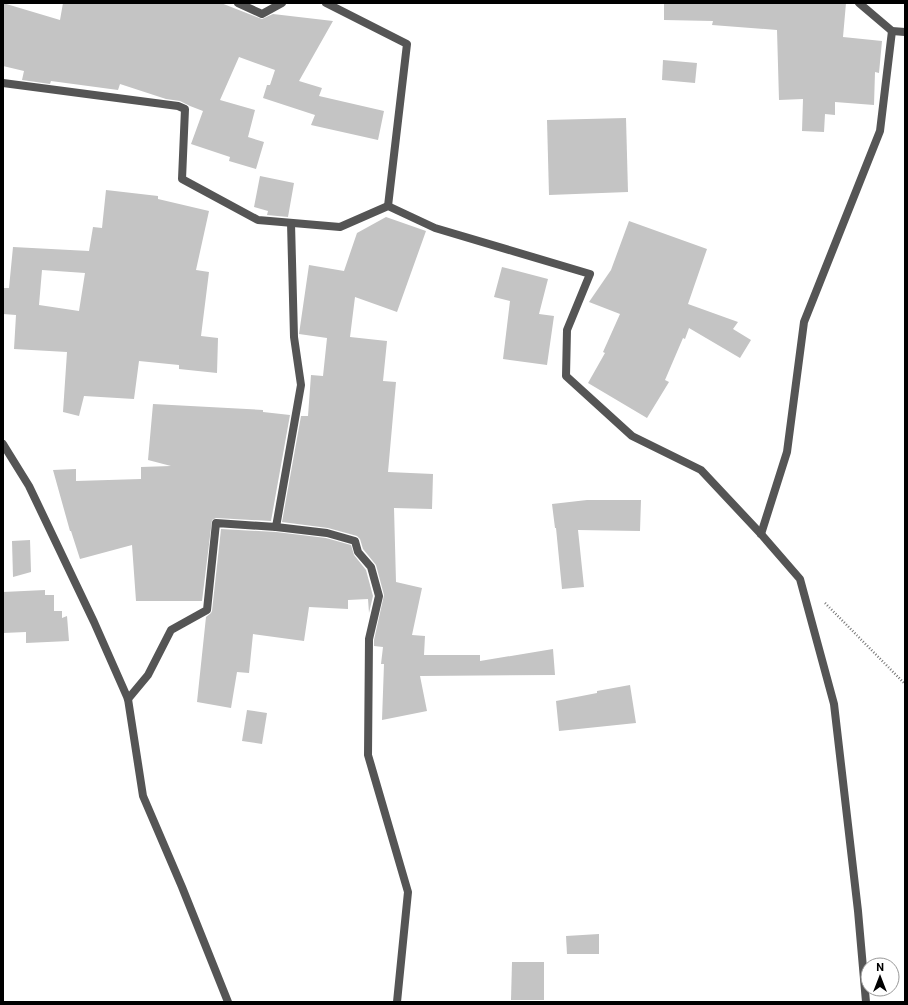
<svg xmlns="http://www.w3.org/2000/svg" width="908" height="1005" viewBox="0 0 908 1005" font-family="Roboto,sans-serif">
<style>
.building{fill:#c4c4c4;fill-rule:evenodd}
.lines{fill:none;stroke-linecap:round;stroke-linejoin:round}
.path{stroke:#777;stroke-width:2.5;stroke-dasharray:1 2;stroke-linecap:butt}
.minor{stroke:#555;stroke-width:8}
</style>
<rect width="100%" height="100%" fill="#fff"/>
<!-- building -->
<g class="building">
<polygon points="3,3 60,20 63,3 221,3 262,19 273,14 333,21 299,81 322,88 319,96 384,111 378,140 311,125 315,115 263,98 267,85 270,85 275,70 239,57 220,100 255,110 248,137 264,142 256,169 229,161 230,157 191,144 203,111 190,106 180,101 166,99 120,84 118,90 51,81 50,84 22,80 24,71 3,66"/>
<polygon points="664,3 846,3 843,37 882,41 879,73 875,72 874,105 835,102 835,115 825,114 824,132 802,131 803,99 779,100 777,30 712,25 713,21 664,20"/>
<polygon points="663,60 697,63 695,83 662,80"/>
<polygon points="626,118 628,192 549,195 547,120"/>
<polygon points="260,176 294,183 288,217 267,215 268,211 254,207"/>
<path d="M106 190 158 196V199L209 211 196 270 209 272 201 336 218 338 217 373 179 369V365L139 361 134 399 84 396 79 416 63 412 67 352 14 349 16 315 3 314 4 288H9L13 247 89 251 93 227 102 228ZM42 270 85 273 79 311 39 305Z"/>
<polygon points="386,217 426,231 397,312 355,297 350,337 387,341 383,381 396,382 388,472 433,474 432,509 394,508 396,582 422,588 412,635 425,636 424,655 480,655 480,661 553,649 555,675 420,676 427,711 382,720 384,664 381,664 383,647 374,646 374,640 384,595 376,565 363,549 360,539 357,536 328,528 282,522 301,416 308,416 311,375 323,376 327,338 299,334 309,265 344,271 357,233"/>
<polygon points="629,221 707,249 688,304 738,322 733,329 751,340 740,358 689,328 685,339 683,338 665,380 669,382 647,418 588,383 605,353 603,352 620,314 589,302 611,270"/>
<polygon points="502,267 548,279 539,314 554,316 547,365 503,359 510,301 494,297"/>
<polygon points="153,404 263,410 263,412 290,415 271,521 216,518 212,520 202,601 136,601 132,545 80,559 71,531 70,531 53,470 76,469 76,481 141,479 141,467 171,466 148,460"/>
<polygon points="587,500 641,500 640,531 578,530 584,587 562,589 556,528 555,528 552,504"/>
<polygon points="221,529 276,532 326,538 351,545 354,555 366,570 373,596 369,613 368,599 348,600 348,609 309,607 304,641 253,634 249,673 237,672 231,708 197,702 206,617 211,613 212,611"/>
<polygon points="30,540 31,572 13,577 12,541"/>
<polygon points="45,590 45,595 54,595 54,611 62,611 62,618 67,616 69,641 26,643 26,632 3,633 3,592"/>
<polygon points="630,685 636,723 559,731 556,701 597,693 597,691"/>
<polygon points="247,710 267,713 262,744 242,741"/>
<polygon points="599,934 599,954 567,954 566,936"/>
<polygon points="512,962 544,962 544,1000 511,1000"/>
</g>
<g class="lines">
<!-- path -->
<polyline class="path" points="825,603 905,684"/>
<!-- minor -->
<g class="minor">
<polyline points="238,3 262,14 282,3"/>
<polyline points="326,3 407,44 388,206"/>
<polyline points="859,3 892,31 905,32"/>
<polyline points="3,83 178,106 185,109 182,179 258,220 340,227 388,206 435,228 590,274 567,330 566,376 632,436 701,470 761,534 800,579 834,704 858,911 866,1002"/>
<polyline points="3,444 29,486 94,622 128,699 143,796 182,887 228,1002"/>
<polyline points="276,527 327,533 355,541 358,552 371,567 379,596 369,639 368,755 408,892 397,1002"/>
<polyline points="761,534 787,452 804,322 880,131 892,31"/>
<polyline points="128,699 148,675 171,630 207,610 216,523 276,527 301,385 294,337 291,223"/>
</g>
</g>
<!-- border -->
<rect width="908" height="1005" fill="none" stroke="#000000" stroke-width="8"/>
<!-- north arrow -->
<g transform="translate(880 977)"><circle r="19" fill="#ffffff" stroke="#999999"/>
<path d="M0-3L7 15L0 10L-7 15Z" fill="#000000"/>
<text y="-6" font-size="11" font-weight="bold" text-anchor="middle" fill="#000000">N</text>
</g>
</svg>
